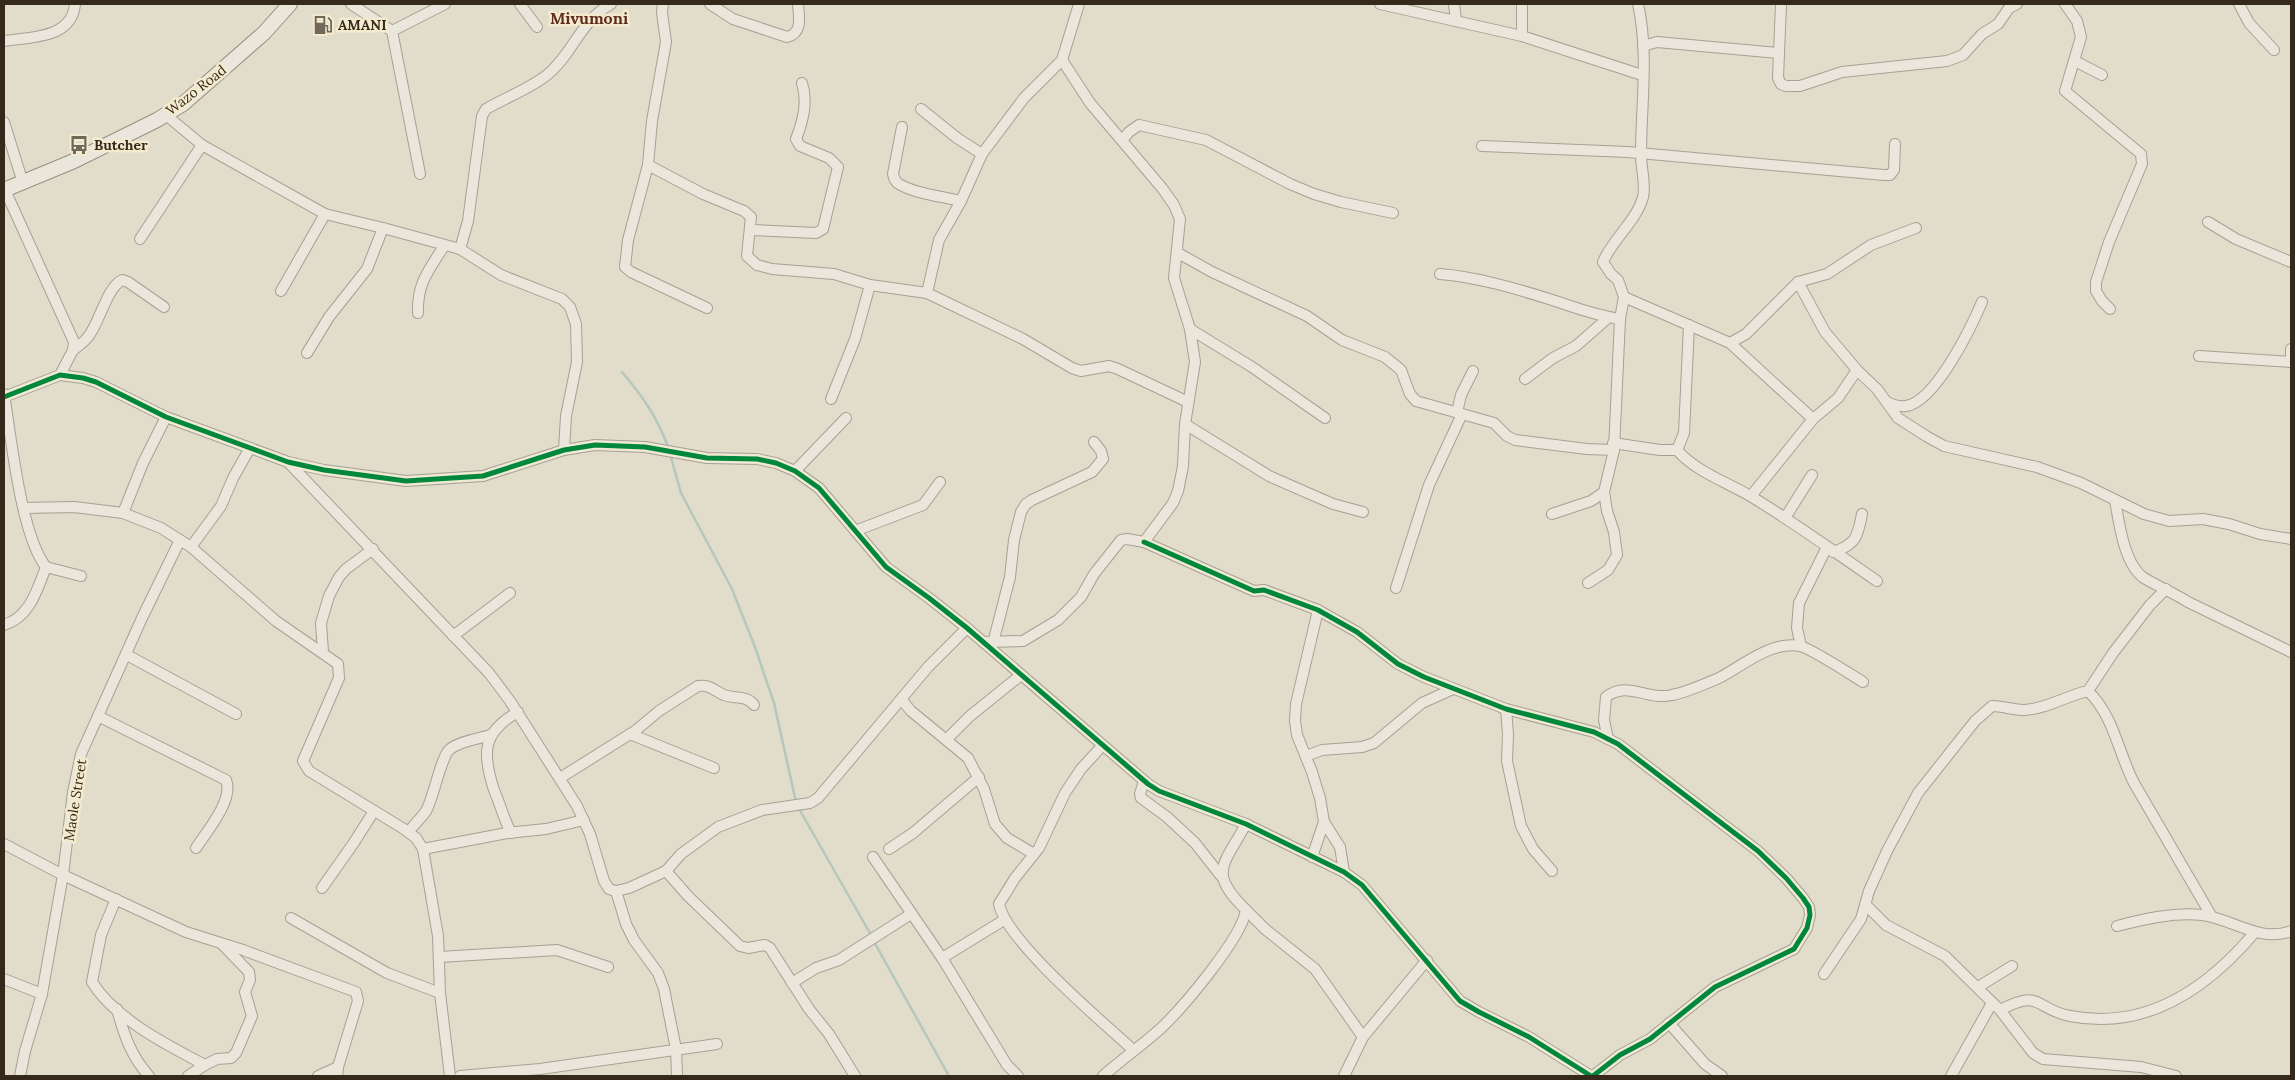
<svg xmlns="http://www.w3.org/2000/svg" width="2295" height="1080" viewBox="0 0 2295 1080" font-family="Lora,serif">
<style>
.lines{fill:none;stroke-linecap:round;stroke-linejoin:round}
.stream{stroke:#b5c8bd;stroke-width:2.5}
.street-casing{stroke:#a7a094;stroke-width:12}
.secondary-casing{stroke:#979083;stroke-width:16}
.street{stroke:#eae6db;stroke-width:10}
.secondary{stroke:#eae6db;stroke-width:14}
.cycleway-casing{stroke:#f4ebcf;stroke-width:8}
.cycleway{stroke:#00873e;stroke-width:5}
.labels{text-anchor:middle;stroke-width:5;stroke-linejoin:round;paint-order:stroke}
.poi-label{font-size:14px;font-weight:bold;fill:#35291c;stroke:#f4ebcf;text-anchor:start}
.street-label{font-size:14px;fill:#35291c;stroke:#f4ebcf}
.quarter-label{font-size:16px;font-weight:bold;fill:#602d1d;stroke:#f4ebcf}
</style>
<rect width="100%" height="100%" fill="#e2dcca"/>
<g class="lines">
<!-- stream -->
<g class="stream">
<path d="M622 372C644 398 657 417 669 449"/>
<polyline points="670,454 681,493 732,589 755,647 774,703 796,802"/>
<polyline points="798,807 871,935"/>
<polyline points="873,940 949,1076"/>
</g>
<!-- street casing -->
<g class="street-casing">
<g id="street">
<polyline points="351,4 392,31 420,174"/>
<polyline points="520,4 537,27"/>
<polyline points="663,4 662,13 666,42 652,121 648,165 628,240 625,267 631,272 707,308"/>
<path d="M710 4 733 19 787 37C803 33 799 17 798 4"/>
<polyline points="1380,4 1522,36 1642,75"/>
<polyline points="1454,4 1456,21"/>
<polyline points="1522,4 1522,36"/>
<polyline points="1781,4 1778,78 1781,84 1786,86 1800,86 1842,72 1947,61 1963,55 1982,34 1998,24 2009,8 2017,4"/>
<polyline points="2065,4 2077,21 2081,37 2065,91 2141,154 2142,164 2109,242 2096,282 2096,291 2102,301 2110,309"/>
<polyline points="2239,4 2249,23 2274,50"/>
<polyline points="392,31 445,4"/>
<path d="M4 41C30 37 72 39 75 4"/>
<polyline points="1643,46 1657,42 1778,53"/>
<polyline points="2075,61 2102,75"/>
<polyline points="921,109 957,138 982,154"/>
<polyline points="166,115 202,145 325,214 383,228 460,249 501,275 562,299 570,307 576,324 577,362 566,416 564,450"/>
<polyline points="4,122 23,183"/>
<path d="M902 127 893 174C894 178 895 182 899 184 916 194 941 196 961 201"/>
<polyline points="1122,140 1129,132 1139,125 1206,140 1290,184 1314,194 1341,202 1393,213"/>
<polyline points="1482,146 1628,152 1884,175 1890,175 1894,170 1895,144"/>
<polyline points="648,165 703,194 744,211 751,217 747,256 757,265 772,269 834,274 870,285 927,293 1023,339 1072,368 1081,371 1109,366 1118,369 1188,402"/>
<polyline points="5,190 74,342 73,350 60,375"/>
<polyline points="2208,222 2236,239 2291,262"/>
<path d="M751 230 816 233 823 229 838 167 829 158 800 146 796 139C803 121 808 102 802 83"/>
<polyline points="140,239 202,145"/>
<path d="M460 249 468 221 482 116 486 109C505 98 529 89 547 75 572 55 581 20 611 4"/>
<polyline points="1178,253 1212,272 1307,316 1342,340 1385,357 1401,370 1410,394 1416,401 1494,423 1507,436 1515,440 1587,449 1614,450"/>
<path d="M1440 274C1477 277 1514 288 1549 299 1574 307 1593 315 1620 319"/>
<polyline points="1798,282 1825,332 1857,370 1877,389 1898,418 1926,436 1944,446 2037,467 2081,483 2144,514 2169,521 2203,519 2229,524 2260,534 2291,539"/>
<polyline points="281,291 325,214"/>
<polyline points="927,293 939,240 961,201 982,154 1024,98 1062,60 1079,4"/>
<polyline points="1624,297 1730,343 1813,419"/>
<path d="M418 313C417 283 429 270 444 246"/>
<polyline points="1190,329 1252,367 1325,418"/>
<polyline points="1730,343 1746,334 1798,282 1827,274 1871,245 1916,228"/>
<path d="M73 350C80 345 86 341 90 334 100 320 107 288 122 280L128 282 164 307"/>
<polyline points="307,353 329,317 367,269 383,228"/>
<polyline points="2199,356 2291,362"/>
<polyline points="2291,362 2291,349"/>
<polyline points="1525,379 1553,358 1576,346 1609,317"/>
<path d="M4 394C11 436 21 536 46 567L81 576"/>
<polyline points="4,397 60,375 83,378 96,382 166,417 288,462 324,470 406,481 483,476 564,450 595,445 645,447 707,458 757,459 776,463 795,471 819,488 886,567 929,598 967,628 1148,784 1159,791 1246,824 1344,872 1362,885 1460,1001 1479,1012 1529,1037 1591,1076"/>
<polyline points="831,399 855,339 870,285"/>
<path d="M1887 402C1893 405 1899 407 1906 406 1935 402 1971 328 1982 302"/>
<polyline points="1457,412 1461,395 1473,371"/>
<polyline points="1185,424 1269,476 1333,504 1363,512"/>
<path d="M1613 443 1660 450H1677C1696 472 1727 482 1752 497 1795 523 1836 553 1877 581"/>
<polyline points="1677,450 1684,433 1689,325"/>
<polyline points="288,462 489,673 510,701 577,806 590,834 604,881 609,889 616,891 629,888 666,871 681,854 718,827 762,810 810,803 818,798 928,667 967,628"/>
<polyline points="795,471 846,418"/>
<polyline points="1751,496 1813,419 1838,398 1857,370"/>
<path d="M2115 500C2119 523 2124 564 2144 578 2159 587 2174 593 2188 602L2291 652"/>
<polyline points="24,508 74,507 123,513 161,528 191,547 276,621 338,664 339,678 303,761 309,771 404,829 416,838 423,849 438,936 440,993 450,1076"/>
<polyline points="123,513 143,463 166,417"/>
<polyline points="1552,514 1591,501 1604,492"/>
<polyline points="1785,518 1812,475"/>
<polyline points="855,531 923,505 940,482"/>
<polyline points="1144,542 1254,591 1264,590 1318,610 1357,632 1398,664 1424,677 1506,709 1594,732 1618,744 1758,851 1786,878 1803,898 1809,907 1810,915 1807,928 1794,949 1715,987 1650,1039 1620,1055 1593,1076"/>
<polyline points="191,547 221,506 233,478 250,448"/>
<path d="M1833 552C1856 545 1858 536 1862 514"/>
<path d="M1588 583 1608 570 1617 555 1614 532 1607 511 1604 492 1614 450 1620 319 1624 297 1618 280 1611 274 1603 262C1613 238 1636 222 1643 197 1646 185 1641 168 1641 155 1641 105 1649 53 1638 4"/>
<polyline points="1396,588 1429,485 1462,414"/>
<polyline points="1318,610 1296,704 1295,721 1297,735 1312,772 1320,798 1324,822 1340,847 1344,872"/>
<path d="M4 625C30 617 37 590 46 567"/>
<polyline points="453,636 510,593"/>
<polyline points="983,642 1023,641 1058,620 1081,597 1094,574 1121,540 1127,539 1144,542 1173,503 1178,491 1183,466 1185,424 1195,362 1190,329 1174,278 1180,219 1174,205 1162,188 1090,103 1062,60"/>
<polyline points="993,643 1010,577 1014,540 1021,512 1026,504 1032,500 1092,472 1103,459 1101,451 1094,442"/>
<polyline points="1801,646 1797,628 1799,603 1827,547"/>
<polyline points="323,652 321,623 329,596 339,577 346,569 373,549"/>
<polyline points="127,655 236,714"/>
<path d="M2088 691C2114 716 2118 752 2134 783L2212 917"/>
<polyline points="901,699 911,711 968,758 984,789 995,824 1007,838 1034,854"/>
<polyline points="1506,709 1508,734 1507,761 1521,826 1533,849 1552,871"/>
<path d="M98 716 226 780C234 800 207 831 196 848"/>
<polyline points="630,734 714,768"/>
<polyline points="947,739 970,716 1021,675"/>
<path d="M1608 739 1604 720 1606 697C1628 680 1647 701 1672 695 1687 692 1705 684 1719 678 1742 666 1772 640 1800 646 1812 649 1850 674 1863 682"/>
<path d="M1102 746 1081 769 1065 793 1039 848 1015 878 999 904C1006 941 1103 1022 1133 1050"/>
<polyline points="1306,756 1322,750 1362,747 1374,743 1422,703 1453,689"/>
<path d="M560 778 635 731 659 711 698 686C709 684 715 691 724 695 734 699 747 695 754 705"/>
<polyline points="1144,781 1140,794 1141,798 1167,817 1195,843 1221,876"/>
<path d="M408 832C414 825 421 818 426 811 434 797 441 756 450 749 460 741 478 739 490 735"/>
<path d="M511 833C504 819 500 804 494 790 482 753 482 732 518 712"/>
<polyline points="4,844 63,875 186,932 243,950 356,992 358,1001 338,1067 337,1076"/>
<polyline points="423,849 507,833 546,829 584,820"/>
<polyline points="889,849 913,833 979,777"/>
<polyline points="873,857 942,958 1007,1065 1018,1076"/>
<polyline points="1312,857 1324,822"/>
<polyline points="666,871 688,896 740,946 748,948 765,945 770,948 809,1009 829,1034 855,1076"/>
<polyline points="322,888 353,844 374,811"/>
<polyline points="616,891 626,924 634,940 658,973 664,989 676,1049 677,1076"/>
<path d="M116 899 101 935 92 982C115 1019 167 1045 205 1065L188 1076"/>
<polyline points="1866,905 1886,925 1945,956 2000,1010 2033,1053 2043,1059 2141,1067 2176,1076"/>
<polyline points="1246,910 1265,929 1315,969 1363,1037"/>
<polyline points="291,918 387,973 440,993"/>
<path d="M2117 926C2144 919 2174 912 2202 915 2233 919 2260 943 2291 931"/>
<polyline points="439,957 557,950 608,967"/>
<polyline points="942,958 1004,920"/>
<path d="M1824 974 1861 919 1869 891 1887 851 1918 793 1975 721 1992 706C2003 706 2013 710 2024 710 2046 709 2066 696 2088 691L2113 653 2150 605 2166 589"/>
<polyline points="4,979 42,994"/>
<polyline points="792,983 816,968 839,960 911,914"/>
<polyline points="1978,987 2012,966"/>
<path d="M117 1009C124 1035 131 1056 149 1076"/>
<path d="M2000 1010C2042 988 2034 1009 2070 1016 2147 1031 2208 988 2255 932"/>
<polyline points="1669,1023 1705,1064 1722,1076"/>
<polyline points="205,1065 217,1059 231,1058 236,1053 252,1016 245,992 250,980 249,972 222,944"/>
<polyline points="20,1076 25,1051 42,994 63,875 73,792 81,754 142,618 180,540"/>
<polyline points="318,1076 338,1067"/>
<polyline points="460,1076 540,1069 717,1044"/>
<path d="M1103 1076C1121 1060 1141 1046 1159 1030 1181 1010 1242 938 1246 910 1207 872 1224 865 1246 824"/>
<polyline points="1344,1076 1363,1037 1427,960"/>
<polyline points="1951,1076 1992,1003"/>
</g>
</g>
<!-- secondary casing -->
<g class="secondary-casing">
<polyline id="secondary" points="4,190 74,161 157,120 183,104 264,33 290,4"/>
</g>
<!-- street -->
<use href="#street" class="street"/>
<!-- secondary -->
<use href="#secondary" class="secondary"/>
<!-- cycleway casing -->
<g class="cycleway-casing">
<g id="cycleway">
<polyline points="4,397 60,375 83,378 96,382 166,417 288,462 324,470 406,481 483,476 564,450 595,445 645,447 707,458 757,459 776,463 795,471 819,488 886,567 929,598 967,628 1148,784 1159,791 1246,824 1344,872 1362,885 1460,1001 1479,1012 1529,1037 1591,1076"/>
<polyline points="1144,542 1254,591 1264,590 1318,610 1357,632 1398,664 1424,677 1506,709 1594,732 1618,744 1758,851 1786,878 1803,898 1809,907 1810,915 1807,928 1794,949 1715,987 1650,1039 1620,1055 1593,1076"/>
</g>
</g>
<!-- cycleway -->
<use href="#cycleway" class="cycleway"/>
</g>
<!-- icons -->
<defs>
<g id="fuel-bare" transform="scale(1.5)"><path d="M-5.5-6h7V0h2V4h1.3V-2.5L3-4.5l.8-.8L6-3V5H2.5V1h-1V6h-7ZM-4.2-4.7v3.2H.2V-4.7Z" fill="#726859" stroke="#f4ebcf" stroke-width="2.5" paint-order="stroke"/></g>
<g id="bus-bare" transform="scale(1.5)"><path d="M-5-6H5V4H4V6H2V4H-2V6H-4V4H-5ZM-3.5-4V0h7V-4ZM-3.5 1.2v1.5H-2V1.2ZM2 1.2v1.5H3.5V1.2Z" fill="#726859" stroke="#f4ebcf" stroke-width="2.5" paint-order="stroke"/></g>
</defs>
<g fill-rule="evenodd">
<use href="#fuel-bare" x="323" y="25"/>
<use href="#bus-bare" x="79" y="145"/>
</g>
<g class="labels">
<!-- poi labels -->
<g class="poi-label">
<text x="338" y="30">AMANI</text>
<text x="94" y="150">Butcher</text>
</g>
<!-- street labels -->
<g class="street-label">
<text transform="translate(196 90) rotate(-38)" y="5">Wazo Road</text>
<text transform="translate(75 800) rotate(-81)" y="5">Maole Street</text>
</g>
<!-- quarter labels -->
<g class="quarter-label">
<text x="589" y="24">Mivumoni</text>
</g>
</g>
<!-- border -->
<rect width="2295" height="1080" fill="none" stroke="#35291c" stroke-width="10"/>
</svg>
